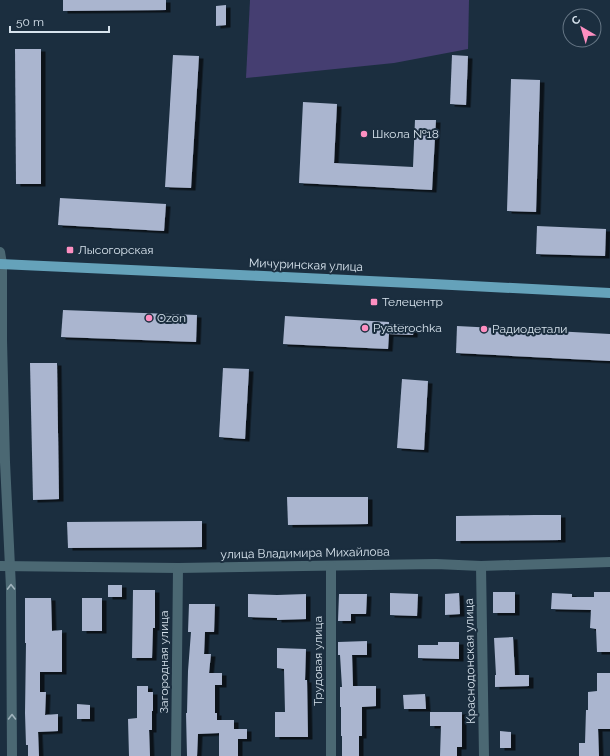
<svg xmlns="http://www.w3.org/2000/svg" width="610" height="756" viewBox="0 0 610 756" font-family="Raleway,sans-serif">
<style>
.green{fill:#453e71}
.building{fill:#aab5cf;filter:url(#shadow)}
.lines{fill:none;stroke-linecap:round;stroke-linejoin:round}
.minor{stroke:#4b6873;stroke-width:10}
.primary{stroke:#65a2ba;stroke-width:10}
.oneway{stroke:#9fb2bc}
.poi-dot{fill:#fd8fc1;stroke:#1b2e3f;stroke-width:1.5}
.labels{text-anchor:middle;stroke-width:4;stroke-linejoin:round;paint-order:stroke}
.poi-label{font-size:12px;fill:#d7e3ed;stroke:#1b2e3f;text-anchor:start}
.street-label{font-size:12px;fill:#d7e3ed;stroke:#1b2e3f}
</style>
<defs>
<filter id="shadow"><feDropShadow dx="4.5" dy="2.5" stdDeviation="0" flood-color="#0009"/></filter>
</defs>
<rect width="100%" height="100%" fill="#1b2e3f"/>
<!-- green -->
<polygon class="green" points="250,0 469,0 468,49 394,63 246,78"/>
<!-- building -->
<g class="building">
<polygon points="63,0 166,0 166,10 63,11"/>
<polygon points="226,5 226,25 216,26 216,6"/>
<polygon points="15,49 41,49 41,184 16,184"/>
<polygon points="173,55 199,56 191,188 165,187"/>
<polygon points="452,55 468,56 466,105 450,104"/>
<polygon points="511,79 540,80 536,212 507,211"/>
<polygon points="303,102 337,104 334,163 413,167 415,120 436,120 432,190 299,183"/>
<polygon points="60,198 166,204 164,231 58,225"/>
<polygon points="537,226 606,229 605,256 536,254"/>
<polygon points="63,310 197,315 196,342 61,337"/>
<polygon points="285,316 389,322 389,324 414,325 413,335 389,334 388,349 283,344"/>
<polygon points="457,326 610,334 610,361 456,353"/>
<polygon points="30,363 57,363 59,499 33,500"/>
<polygon points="223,368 249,369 245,439 219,437"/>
<polygon points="402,379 428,381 424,450 397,448"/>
<polygon points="287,497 368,497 368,524 288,525"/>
<polygon points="535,515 561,515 561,540 456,541 456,516"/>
<polygon points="202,521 202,547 68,548 67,522"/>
<rect x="108" y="585" width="14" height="12"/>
<polygon points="133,590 155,590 155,628 153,628 152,658 132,658"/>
<rect x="493" y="592" width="22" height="21"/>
<polygon points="594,592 610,592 610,652 597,652 596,629 590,628 591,610 551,609 552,593 572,594 572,597 594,597"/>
<polygon points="390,593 418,594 417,616 390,615"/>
<polygon points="459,593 460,614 445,615 445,594"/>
<polygon points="248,594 277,595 306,594 306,619 277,620 277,618 248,617"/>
<polygon points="339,594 367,594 366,614 351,614 351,621 338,621"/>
<polygon points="25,598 51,598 52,631 62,630 62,672 40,672 40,692 46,692 45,715 58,714 58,731 38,732 39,756 28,756 28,745 26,745 25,713 26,643 25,643"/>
<rect x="82" y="598" width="20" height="33"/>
<polygon points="189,604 215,604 214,632 205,632 204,654 211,654 209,673 222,673 222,685 215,685 215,713 217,713 217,720 234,720 234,729 247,729 247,739 238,739 238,756 219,756 219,733 198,734 197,756 187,756 186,713 187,713 188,671 191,632 188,632"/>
<polygon points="513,637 515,675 529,675 529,686 495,687 495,675 496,675 494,638"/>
<polygon points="367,641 367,655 352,655 353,686 376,686 376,706 362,707 362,736 359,736 359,756 342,756 342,736 341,736 341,707 340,707 340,687 342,687 340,655 338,655 338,642"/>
<polygon points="438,642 459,642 459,659 418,658 418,645 438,645"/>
<polygon points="277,648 306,649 305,680 307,680 308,737 275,737 275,712 285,712 284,669 277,668"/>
<polygon points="597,673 610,673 610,729 598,729 599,756 579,756 579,743 585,743 586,710 588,710 588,692 597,691"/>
<polygon points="137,686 148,686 148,692 153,692 153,711 152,711 152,730 149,730 150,756 129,756 128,719 137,718"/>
<polygon points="425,694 426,709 404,709 403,695"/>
<polygon points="77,704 90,705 90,719 77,719"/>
<polygon points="430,712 462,712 462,747 457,747 457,756 440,756 441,726 430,726"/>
<polygon points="500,731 511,732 511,748 500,748"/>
</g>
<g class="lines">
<!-- minor -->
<g class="minor">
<polyline points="0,252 2,264 2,340 5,462 11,588 12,756"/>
<polyline points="0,566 178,568 436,564 481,566 610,562"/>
<polyline points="331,566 331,756"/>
<polyline points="481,566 484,756"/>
<polyline points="176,756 178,568"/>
</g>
<!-- primary -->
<polyline class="primary" points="0,264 284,277 433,284 610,293"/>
</g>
<!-- one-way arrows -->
<defs><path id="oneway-chevron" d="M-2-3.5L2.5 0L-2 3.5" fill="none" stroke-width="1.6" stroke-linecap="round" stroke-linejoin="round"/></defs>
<g class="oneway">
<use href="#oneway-chevron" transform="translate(11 587) rotate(-91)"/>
<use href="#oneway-chevron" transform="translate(12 717) rotate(-90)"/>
</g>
<!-- markers -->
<g class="poi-dot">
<circle cx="364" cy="134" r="4"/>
<rect x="66" y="246" width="8" height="8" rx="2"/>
<rect x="370" y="298" width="8" height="8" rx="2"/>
<circle cx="149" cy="318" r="4"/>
<circle cx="365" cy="328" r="4"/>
<circle cx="484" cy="329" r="4"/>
</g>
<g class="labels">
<!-- poi labels -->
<g class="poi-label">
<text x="372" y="138">Школа №18</text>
<text x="78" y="254">Лысогорская</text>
<text x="382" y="306">Телецентр</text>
<text x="157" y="322">Ozon</text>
<text x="373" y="332">Pyaterochka</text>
<text x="492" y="333">Радиодетали</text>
</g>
<!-- street labels -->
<g class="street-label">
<text transform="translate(306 265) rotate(2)" y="4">Мичуринская улица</text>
<text transform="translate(305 553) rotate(-1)" y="4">улица Владимира Михайлова</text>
<text transform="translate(318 661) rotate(-90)" y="4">Трудовая улица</text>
<text transform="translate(470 661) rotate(-91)" y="4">Краснодонская улица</text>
<text transform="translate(164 662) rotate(-90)" y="4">Загородная улица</text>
</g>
</g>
<!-- north arrow -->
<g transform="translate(582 28) rotate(322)"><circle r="19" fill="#1b2e3f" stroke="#667685"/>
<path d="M0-3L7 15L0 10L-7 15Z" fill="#fd8fc1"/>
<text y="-6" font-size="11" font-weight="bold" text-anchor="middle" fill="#d7e3ed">С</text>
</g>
<!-- scale -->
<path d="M10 26v6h99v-6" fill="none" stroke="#d7e3ed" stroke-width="2"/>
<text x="16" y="26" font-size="12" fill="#d7e3ed" stroke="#1b2e3f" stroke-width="3" paint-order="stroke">50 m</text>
</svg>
